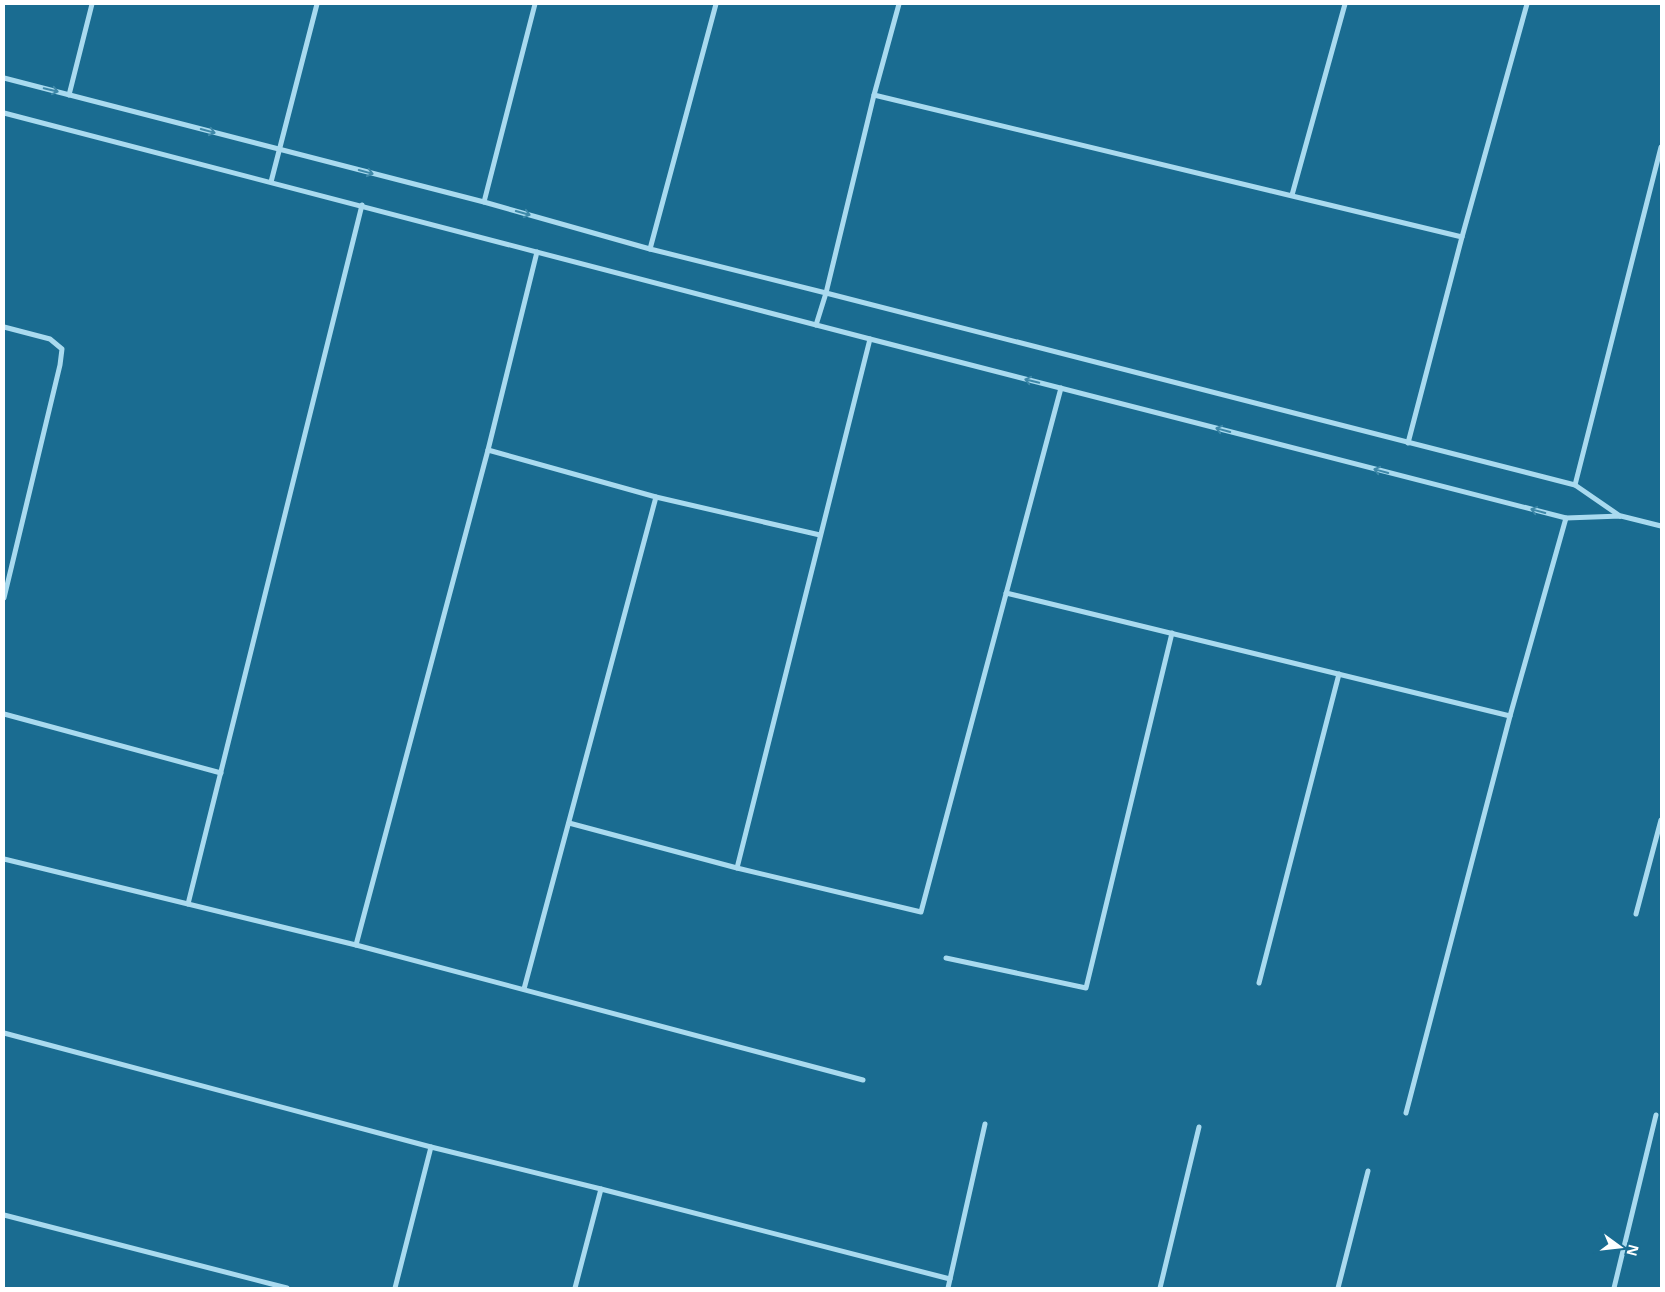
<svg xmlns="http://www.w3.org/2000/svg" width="1665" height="1292" viewBox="0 0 1665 1292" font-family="'Noto Sans',sans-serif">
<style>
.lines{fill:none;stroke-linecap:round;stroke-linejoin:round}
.street{stroke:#a9daef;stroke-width:5}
.oneway{stroke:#3e88a8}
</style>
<rect width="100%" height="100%" fill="#1a6c91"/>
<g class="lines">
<!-- street -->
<g class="street">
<polyline points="4,78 484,202 650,249 826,293 1575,485 1620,516"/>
<polyline points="69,95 92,4"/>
<polyline points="874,95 1462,237"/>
<polyline points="4,113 870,339 1566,518 1621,516 1661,526"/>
<polyline points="271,182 317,4"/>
<polyline points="1292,195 1345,4"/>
<polyline points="484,202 535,4"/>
<polyline points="650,249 716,4"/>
<polyline points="816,325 826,293 874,95 899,4"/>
<polyline points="4,327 50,339 62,349 60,365 4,598"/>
<polyline points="1408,443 1462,237 1527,4"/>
<polyline points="488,450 656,497 820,535"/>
<polyline points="1575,485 1661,147"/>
<polyline points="1006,593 1510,716 1406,1113"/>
<polyline points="4,714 221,773"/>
<polyline points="1510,716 1566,518"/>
<polyline points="569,823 737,868 921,912 1061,388"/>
<polyline points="4,859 356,945 863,1080"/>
<polyline points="737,868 870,339"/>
<polyline points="188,904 362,205"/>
<polyline points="1636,914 1661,820"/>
<polyline points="356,945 488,450 537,252"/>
<polyline points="946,958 1086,988 1172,633"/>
<polyline points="1259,983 1339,674"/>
<polyline points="524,989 656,497"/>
<polyline points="4,1033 431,1147 601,1189"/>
<polyline points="4,1215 287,1288"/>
<polyline points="395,1288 431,1147"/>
<polyline points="575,1288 601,1189 950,1279"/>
<polyline points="948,1288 985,1124"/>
<polyline points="1160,1288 1199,1127"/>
<polyline points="1338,1288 1368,1171"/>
<polyline points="1614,1288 1656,1115"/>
</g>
</g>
<!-- one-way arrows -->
<defs><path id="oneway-shaft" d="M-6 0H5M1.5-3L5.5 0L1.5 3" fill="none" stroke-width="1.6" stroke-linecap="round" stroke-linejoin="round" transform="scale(1.25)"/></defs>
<g class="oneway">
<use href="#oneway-shaft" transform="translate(51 90) rotate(14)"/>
<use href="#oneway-shaft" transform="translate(208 131) rotate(15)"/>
<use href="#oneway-shaft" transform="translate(366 172) rotate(15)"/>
<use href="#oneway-shaft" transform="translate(523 213) rotate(16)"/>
<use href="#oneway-shaft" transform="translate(1032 381) rotate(-166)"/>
<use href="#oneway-shaft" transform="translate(1223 430) rotate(-165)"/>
<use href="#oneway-shaft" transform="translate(1381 471) rotate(-165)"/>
<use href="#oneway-shaft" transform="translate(1538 511) rotate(-165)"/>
</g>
<!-- border -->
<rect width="1665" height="1292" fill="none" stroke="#ffffff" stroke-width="10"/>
<!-- north arrow -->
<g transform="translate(1620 1247) rotate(105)" stroke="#1a6c91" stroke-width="4" paint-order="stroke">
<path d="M0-4L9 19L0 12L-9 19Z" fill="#ffffff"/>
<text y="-8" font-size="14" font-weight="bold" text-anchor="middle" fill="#ffffff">N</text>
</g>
</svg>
